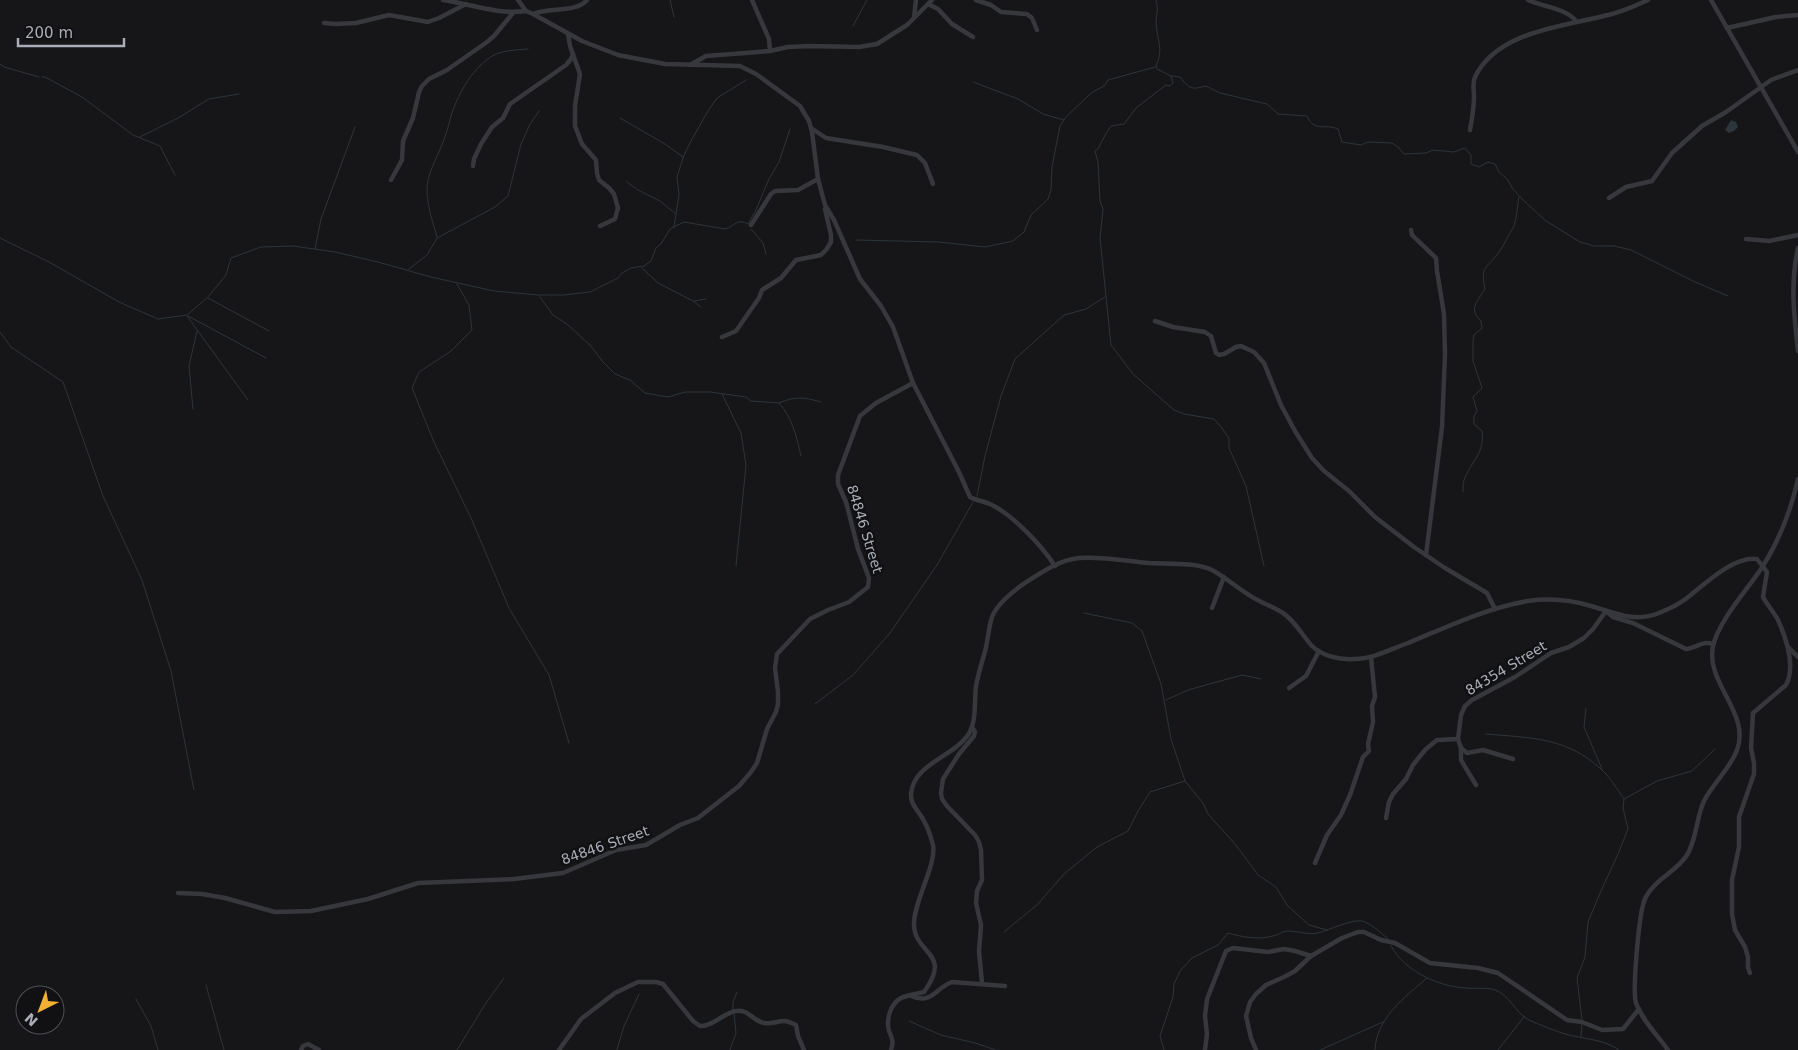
<svg xmlns="http://www.w3.org/2000/svg" width="1798" height="1050" viewBox="0 0 1798 1050" font-family="'DejaVu Sans',sans-serif">
<style>
.water{fill:#2c353c}
.lines{fill:none;stroke-linecap:round;stroke-linejoin:round}
.stream{stroke:#2c353c;stroke-width:1}
.minor{stroke:#37383d;stroke-width:4.5}
.labels{text-anchor:middle;stroke-width:5;stroke-linejoin:round;paint-order:stroke}
.street-label{font-size:14px;fill:#a8adb8;stroke:#111113}
</style>
<rect width="100%" height="100%" fill="#161618"/>
<!-- water -->
<polygon class="water" points="1731,120 1736,122 1738,127 1734,131 1729,133 1725,130"/>
<g class="lines">
<!-- stream -->
<g class="stream">
<polyline points="670,0 674,17"/>
<path d="M1156 0C1159 13 1156 13 1156 23 1157 41 1164 48 1156 66L1157 69 1171 76 1173 83 1170 86 1166 85 1136 108 1124 124 1111 126C1106 133 1102 141 1098 149L1095 151 1098 162 1100 201 1103 209 1100 238 1111 345 1133 374 1174 410 1184 414 1214 419 1221 427 1229 438V448L1246 486 1264 566"/>
<polyline points="853,26 867,0"/>
<polyline points="0,64 4,67 39,77"/>
<path d="M1171 76 1180 77C1190 89 1190 90 1206 86L1220 93 1267 104 1278 114 1307 116C1315 133 1324 123 1338 129L1342 142 1361 145 1368 142 1392 143 1398 147 1404 154 1426 153 1433 150 1454 152 1465 148 1471 155V164L1479 167 1488 162 1495 164 1499 172 1507 179 1513 189 1523 200 1546 221 1580 242 1594 246H1614L1631 250 1695 282 1728 296"/>
<polyline points="42,77 45,77 82,97 133,135 160,146 175,175"/>
<polyline points="973,82 1018,99 1043,114 1064,120"/>
<polyline points="620,118 665,144 683,157"/>
<polyline points="140,137 178,118 209,99 239,94"/>
<polyline points="627,182 638,190 660,201 676,214"/>
<polyline points="674,227 679,195 677,177 684,155 691,141 708,111 717,98 746,80"/>
<polyline points="751,229 763,243 766,254"/>
<path d="M437 237C433 223 428 208 427 193 426 174 437 159 443 142 447 133 449 122 452 113 459 92 474 66 494 55 504 50 517 50 528 49"/>
<path d="M0 238 49 262 119 302 158 319 187 315 208 297 226 275 231 258 261 247 293 246 335 252 378 262 431 277 494 291 539 295H564L590 292 618 278 622 273 631 268 644 266 651 261 656 248 661 244 670 229 684 222 725 229C735 226 737 218 748 224L756 210 769 179 779 162 790 129"/>
<polyline points="856,240 939,242 985,247 1013,241 1024,232 1031,215 1048,199 1051,190 1052,167 1060,126 1066,117 1091,93 1104,86 1108,80 1155,67"/>
<polyline points="315,249 321,219 355,127"/>
<polyline points="642,268 658,283 693,301 701,307"/>
<polyline points="409,269 427,255 437,238 495,207 508,196 521,144 530,124 539,111"/>
<polyline points="457,284 469,305 472,330 451,351 419,372 412,388 434,442 471,518 509,608 549,675 569,743"/>
<path d="M540 297 553 315 567 324 591 346 602 361 615 374 630 380 645 393 668 397 685 392H710L746 397 751 401 779 403C792 417 797 438 801 456"/>
<polyline points="208,298 269,331"/>
<polyline points="694,301 706,299"/>
<polyline points="187,316 248,400"/>
<polyline points="188,316 266,358"/>
<polyline points="0,332 11,347 63,382 103,496 142,580 171,671 194,790"/>
<polyline points="722,394 741,433 746,465 736,566"/>
<path d="M779 403C796 396 803 397 821 402"/>
<polyline points="193,409 189,366 197,331"/>
<path d="M1463 492C1463 488 1463 483 1464 480 1471 461 1485 454 1482 431L1474 424V416L1477 411 1473 397 1482 388 1473 361V341L1474 335 1482 328 1481 321C1468 309 1477 302 1485 289 1480 265 1487 269 1499 252 1505 244 1508 235 1513 228 1517 220 1517 206 1519 197"/>
<polyline points="977,496 985,456 1001,396 1015,359 1064,315 1086,309 1105,297"/>
<polyline points="1084,613 1132,623 1142,631 1161,684 1171,739 1185,781 1203,803 1208,814 1235,844 1258,875 1276,887 1287,905 1309,925 1327,930"/>
<polyline points="1166,700 1188,690 1242,675 1261,679"/>
<polyline points="815,704 853,675 890,633 937,565 973,502"/>
<polyline points="1586,708 1584,727 1602,769"/>
<path d="M1486 734C1531 738 1566 737 1601 769 1610 777 1617 789 1624 799"/>
<polyline points="1004,932 1038,904 1064,874 1097,847 1128,831 1138,811 1150,792 1185,781"/>
<path d="M1391 946C1405 971 1437 986 1465 988 1475 989 1485 987 1495 990 1510 995 1515 1013 1529 1020 1540 1025 1553 1030 1565 1034 1583 1039 1604 1039 1619 1050"/>
<polyline points="206,985 224,1050"/>
<polyline points="136,999 151,1026 158,1050"/>
<polyline points="733,1010 733,1002 737,992"/>
<polyline points="1582,1020 1577,978 1585,957 1588,922 1601,891 1618,854 1628,829 1623,808 1624,799 1657,781 1692,771 1715,749"/>
<polyline points="909,1021 941,1035 975,1043 996,1050"/>
<polyline points="1581,1036 1582,1024"/>
<polyline points="457,1050 486,1003 504,978"/>
<polyline points="617,1050 624,1026 639,994"/>
<polyline points="730,1050 736,1033 734,1014"/>
<path d="M1164 1050 1160 1036 1173 997 1174 984 1180 971 1192 958 1218 945 1228 933C1242 937 1258 940 1273 936 1278 935 1283 931 1287 931 1298 931 1306 935 1318 933 1329 930 1352 919 1362 921 1372 924 1381 933 1388 939"/>
<polyline points="1320,1050 1383,1022"/>
<path d="M1375 1050C1376 1018 1405 997 1427 978"/>
<polyline points="1498,1050 1524,1017"/>
</g>
<!-- minor -->
<g class="minor">
<path d="M443 0C471 4 498 15 526 11"/>
<path d="M518 0 526 11 533 14 582 41 618 55 665 64 740 66 756 74 800 106 809 121 812 132 818 179 825 205 834 220 860 279 881 306 893 327 913 383 959 472 970 497C977 501 985 501 992 505 1014 516 1042 546 1055 566"/>
<polyline points="752,0 769,39 770,51"/>
<polyline points="976,0 991,5 1001,12 1027,14 1032,18 1037,30"/>
<path d="M1528 0C1543 7 1566 8 1576 21"/>
<polyline points="1711,0 1798,152"/>
<polyline points="928,4 938,9 952,24 973,37"/>
<path d="M533 14C550 7 576 13 587 0"/>
<polyline points="914,17 916,0"/>
<polyline points="324,23 336,24 356,23 389,15 428,22 439,18 466,4"/>
<polyline points="1727,28 1776,17 1798,15"/>
<polyline points="568,34 570,46 580,74 575,106 575,126 582,144 596,160 597,173 599,180 609,188 614,194 618,208 615,219 600,226"/>
<polyline points="690,65 706,56 770,51 788,47 810,46 859,47 877,44 907,25 932,0"/>
<polyline points="811,128 826,138 883,147 917,155 925,163 933,184"/>
<path d="M1470 130C1472 119 1474 107 1474 96 1474 90 1472 83 1475 77 1497 31 1565 26 1608 15 1622 12 1635 6 1648 0"/>
<polyline points="473,166 474,159 481,144 492,127 503,118 510,104 566,65 571,59 573,54"/>
<polyline points="391,180 402,160 403,141 413,118 419,92 422,86 429,79 447,70 487,42 494,36 513,13"/>
<polyline points="1609,198 1626,187 1652,181 1672,153 1702,126 1726,112 1771,80 1798,70"/>
<polyline points="751,225 771,194 775,191 798,190 818,179"/>
<polyline points="1411,230 1412,235 1436,258 1437,271 1444,314 1445,355 1442,427 1426,555"/>
<polyline points="1746,239 1769,241 1798,235"/>
<path d="M1798 248C1790 284 1794 314 1798 351"/>
<polyline points="1155,321 1173,327 1205,332 1211,336 1216,353 1219,355 1224,354 1236,347 1241,346 1254,352 1264,363 1281,405 1295,431 1312,458 1324,471 1349,491 1375,517 1414,547 1445,568 1487,593 1495,609"/>
<polyline points="722,337 736,331 759,298 762,290 781,278 796,260 821,255 826,250 831,242 831,235 825,209"/>
<polyline points="1212,608 1224,577"/>
<path d="M1608 613 1613 617 1633 623 1686 649C1696 648 1704 640 1713 644"/>
<polyline points="1788,647 1798,657"/>
<polyline points="1289,688 1306,676 1319,651"/>
<polyline points="972,727 975,732 974,736 959,754 943,779 941,793 942,799 947,806 975,835 979,842 981,850 982,880 977,891 976,903 981,925 979,951 982,983"/>
<polyline points="1461,748 1467,753 1483,750 1513,759"/>
<polyline points="1476,785 1461,760 1461,748 1458,739 1461,715 1465,706 1472,700 1515,677 1551,653 1569,647 1584,638 1593,629 1606,611"/>
<polyline points="1386,818 1389,802 1393,794 1406,779 1413,765 1425,750 1437,740 1458,739"/>
<polyline points="1315,863 1327,835 1341,815 1350,795 1363,757 1369,751 1368,744 1373,722 1372,706 1375,697 1371,657"/>
<polyline points="178,893 202,894 225,898 275,912 311,911 368,899 418,883 514,879 563,873 616,850 646,845 680,825 698,818 739,786 751,772 757,763 767,729 776,712 778,704 778,692 775,668 777,654 810,619 828,610 849,602 868,587 869,578 858,549 846,502 838,484 838,475 860,416 876,403 913,383"/>
<path d="M911 996C932 1005 935 988 952 982L1005 986"/>
<polyline points="301,1050 303,1046 308,1044 319,1050"/>
<path d="M559 1050 581 1019 615 993 638 982H656L663 984 693 1021 700 1026C714 1026 723 1013 736 1011 747 1009 752 1019 761 1022 769 1026 776 1021 784 1021 788 1021 792 1023 796 1025L798 1036 804 1050"/>
<path d="M891 1050C894 1042 892 1038 889 1031 886 1020 890 1004 901 998 907 995 917 994 924 992 953 952 915 955 914 925 913 903 937 864 933 845 931 837 928 828 924 821 919 811 910 805 911 793 915 763 953 757 968 735 977 722 974 701 976 686 978 675 981 665 984 655 988 643 988 629 992 617 997 604 1011 593 1022 585 1039 574 1058 560 1079 558 1102 556 1126 561 1149 563 1167 564 1196 562 1212 570 1225 577 1236 587 1249 595 1259 602 1272 606 1283 613 1295 621 1302 635 1312 646 1322 656 1340 660 1354 659 1373 659 1391 649 1408 643 1447 627 1486 608 1528 601 1549 598 1571 600 1591 606 1615 613 1635 623 1659 613 1669 609 1678 605 1687 598 1705 584 1733 556 1757 559L1767 572 1763 597C1767 605 1774 612 1778 620 1786 638 1796 666 1786 685L1753 713 1751 748 1754 763V774L1739 817V847L1732 880V914L1735 930 1745 947 1748 957V968L1750 973"/>
<polyline points="1205,1050 1207,1034 1205,1016 1207,999 1226,951 1233,948 1268,952 1284,949 1295,951 1311,956"/>
<polyline points="1256,1050 1251,1038 1246,1016 1250,1002 1256,994 1266,985 1284,977 1295,971 1311,956 1342,938 1358,932 1364,932 1381,940 1395,943 1430,963 1478,968 1498,973 1567,1020 1582,1022 1602,1030 1623,1029 1639,1009"/>
<path d="M1668 1050C1658 1036 1642 1020 1636 1003 1632 991 1639 920 1643 905 1644 900 1646 896 1649 892 1659 877 1678 870 1687 855 1697 839 1696 818 1704 801 1713 783 1730 769 1737 750 1751 713 1705 683 1713 646 1719 620 1748 589 1763 566 1780 539 1791 510 1798 479"/>
</g>
</g>
<g class="labels">
<!-- street labels -->
<g class="street-label">
<text transform="translate(865 529) rotate(73)" y="5">84846 Street</text>
<text transform="translate(1506 668) rotate(-31)" y="5">84354 Street</text>
<text transform="translate(605 845) rotate(-19)" y="5">84846 Street</text>
</g>
</g>
<!-- north arrow -->
<g transform="translate(40 1010) rotate(222)"><circle r="24" fill="#111113" stroke="#4d4f55"/>
<path d="M0-4L9 19L0 12L-9 19Z" fill="#f2b134"/>
<text y="-8" font-size="14" font-weight="bold" text-anchor="middle" fill="#a8adb8">N</text>
</g>
<!-- scale -->
<path d="M18 38v8h106v-8" fill="none" stroke="#a8adb8" stroke-width="2.5"/>
<text x="25" y="38" font-size="15" fill="#a8adb8" stroke="#111113" stroke-width="4" paint-order="stroke">200 m</text>
</svg>
